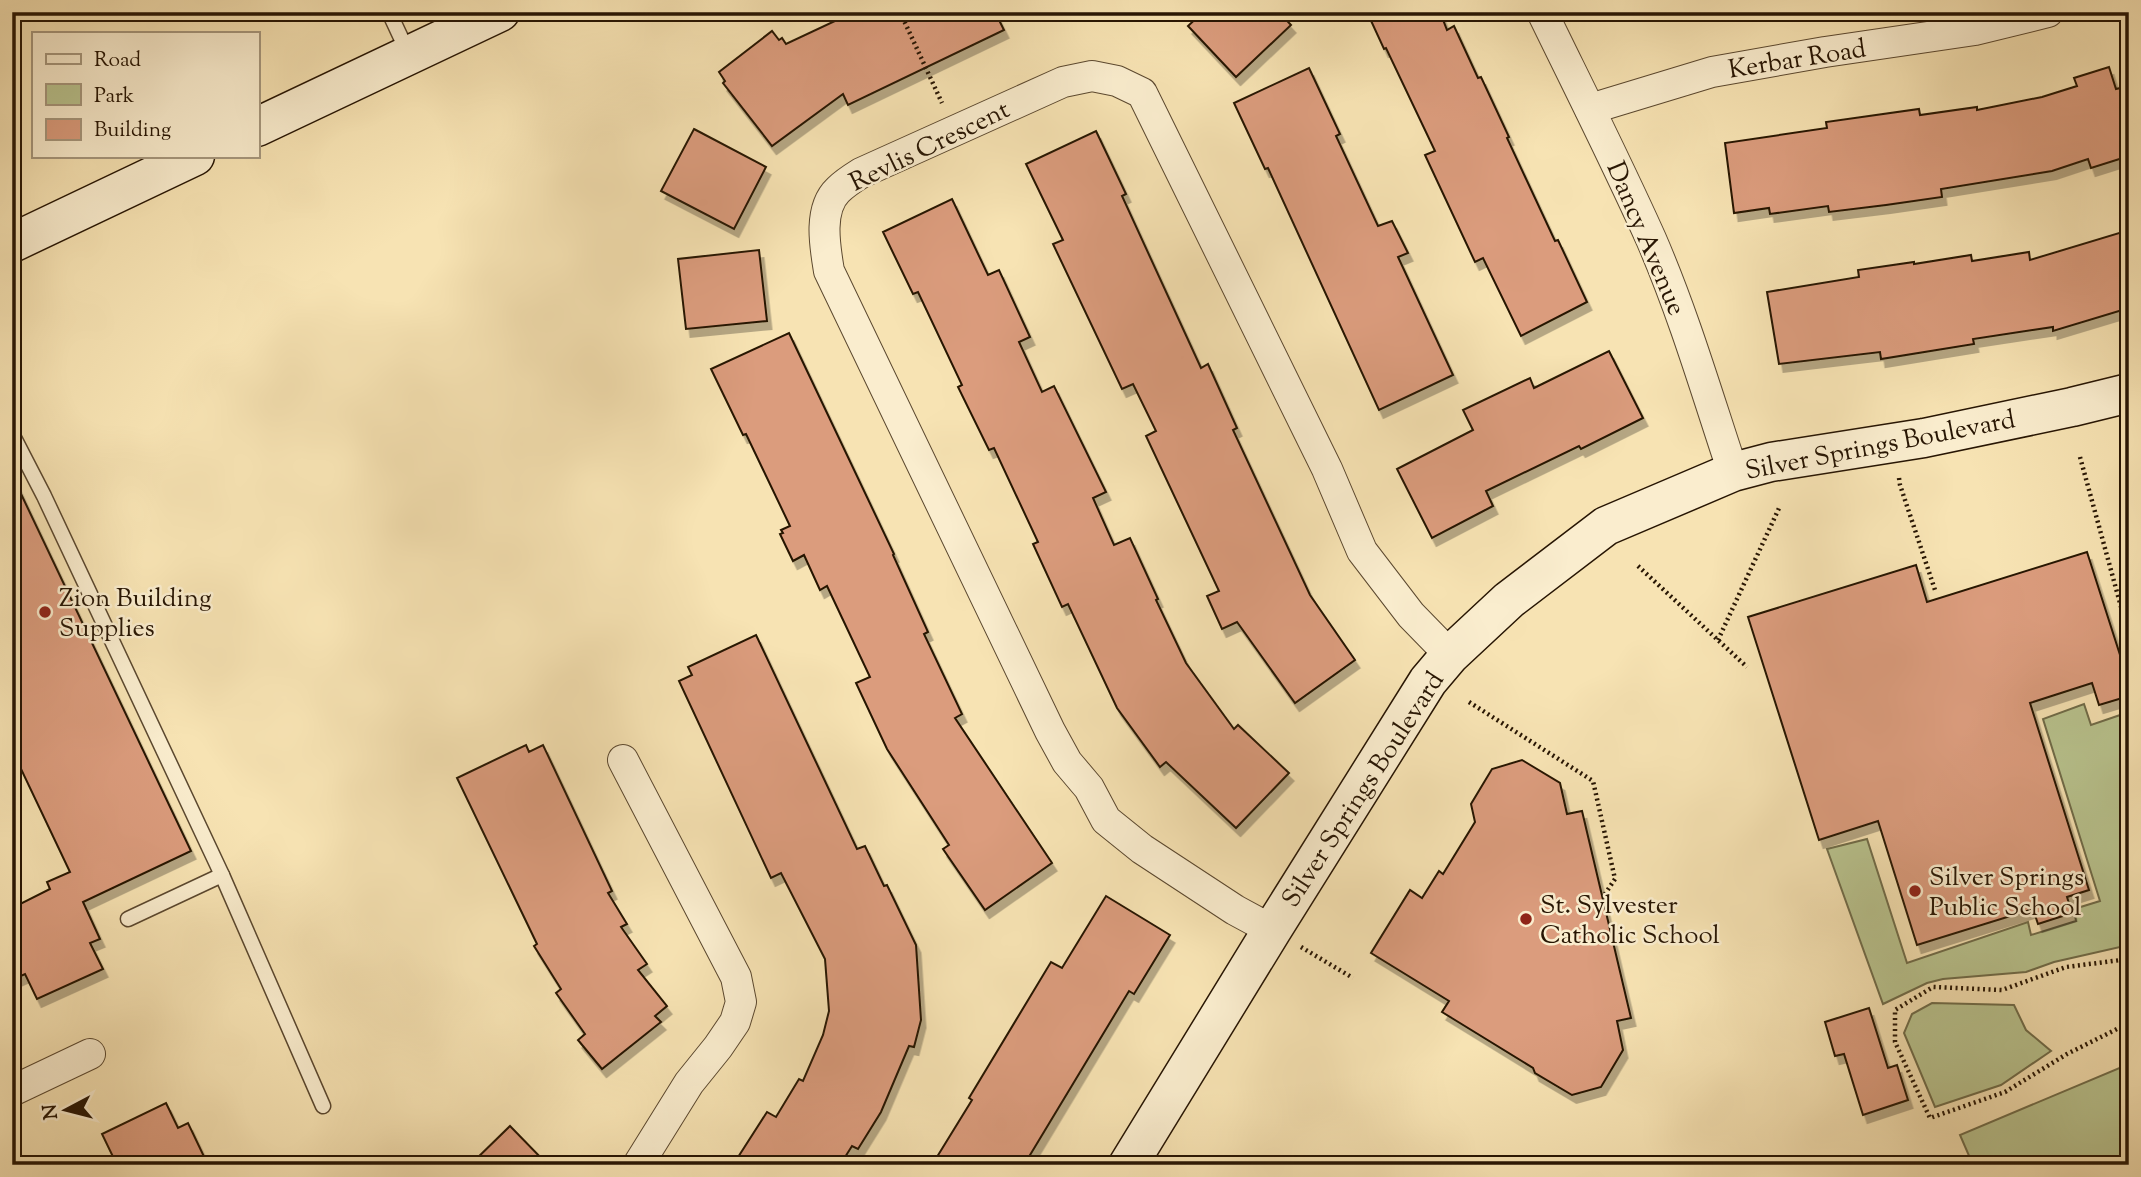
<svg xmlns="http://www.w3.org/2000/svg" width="2141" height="1177" viewBox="0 0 2141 1177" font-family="'Sorts Mill Goudy',serif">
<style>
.green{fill:#b9c48f;stroke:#706c49;stroke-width:2}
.building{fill:#db9c7d;stroke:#271503;stroke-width:2;filter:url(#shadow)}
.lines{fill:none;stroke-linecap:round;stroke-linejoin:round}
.lane-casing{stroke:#5b482f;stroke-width:17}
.street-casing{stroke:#5b482f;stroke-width:32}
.secondary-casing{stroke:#271503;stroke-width:41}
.path{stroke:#271503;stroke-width:4.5;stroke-dasharray:2 3.5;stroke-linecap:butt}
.lane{stroke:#faedce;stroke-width:14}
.street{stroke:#faedce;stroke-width:30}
.secondary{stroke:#faedce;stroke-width:38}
.poi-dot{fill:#8f2418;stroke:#faedce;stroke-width:2.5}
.labels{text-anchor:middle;stroke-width:5;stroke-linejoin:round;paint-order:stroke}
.street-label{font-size:26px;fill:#271503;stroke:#faedce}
.poi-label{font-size:26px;fill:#271503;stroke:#faedce;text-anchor:start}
</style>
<defs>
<filter id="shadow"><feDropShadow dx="4.5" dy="8" stdDeviation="0" flood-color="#0004"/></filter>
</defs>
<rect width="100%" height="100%" fill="#f7e3b3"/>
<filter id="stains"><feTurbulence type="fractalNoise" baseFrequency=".00286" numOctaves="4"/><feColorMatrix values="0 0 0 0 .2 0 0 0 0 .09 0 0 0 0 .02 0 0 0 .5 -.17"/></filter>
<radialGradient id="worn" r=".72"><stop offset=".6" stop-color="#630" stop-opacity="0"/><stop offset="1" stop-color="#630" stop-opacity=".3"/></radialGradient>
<!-- green -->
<g class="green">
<polygon points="2084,704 2091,725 2129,712 2129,945 2054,962 2026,972 1943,979 1927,983 1883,1004 1827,849 1867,839 1907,963 2028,922 2031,935 2076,921 2074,909 2100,901 2043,719"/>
<polygon points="1932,1003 2014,1005 2026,1030 2051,1051 2001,1085 1935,1107 1904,1033 1912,1014"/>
<polygon points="2129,1064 2129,1165 1973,1165 1960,1135"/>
</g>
<!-- building -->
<g class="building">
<polygon points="854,12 995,12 1004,30 848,105 843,94 772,146 723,83 725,81 719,72 772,31 779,40 782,38 786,44"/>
<polygon points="1203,12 1279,12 1291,25 1236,77 1188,26"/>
<polygon points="1367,12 1440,12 1447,30 1454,26 1478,78 1481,77 1509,137 1507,138 1555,241 1558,240 1587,302 1521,336 1483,258 1475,262 1425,155 1435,151 1386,48 1384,49"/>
<polygon points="2109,67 2116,89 2129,86 2129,156 2091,168 2088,159 2052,171 1941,189 1942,197 1886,205 1829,212 1828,206 1770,214 1769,208 1734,213 1725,143 1827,128 1826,122 1919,109 1920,115 1977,107 1977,110 2042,97 2077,86 2074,78"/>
<polygon points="1309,68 1340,134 1336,136 1378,226 1392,221 1408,253 1398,257 1453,375 1379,410 1268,168 1265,169 1234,103"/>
<polygon points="694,129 766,167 734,229 661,191"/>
<polygon points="1096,131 1126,194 1122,196 1201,368 1208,364 1237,428 1233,430 1310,595 1355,660 1295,703 1237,622 1222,629 1207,596 1219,591 1146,436 1156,431 1133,384 1122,389 1053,244 1063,240 1026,164"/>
<polygon points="952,199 988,275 999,270 1030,337 1019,342 1042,392 1054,386 1106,492 1093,498 1114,545 1130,538 1158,599 1156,600 1186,663 1234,729 1238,725 1289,773 1236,828 1166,762 1160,767 1117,708 1068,604 1062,607 1033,544 1038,542 994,448 989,450 958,387 962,385 918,292 913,294 883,232"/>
<polygon points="2129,230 2129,308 2053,331 2053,327 1973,339 1974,344 1881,359 1880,352 1779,364 1767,292 1859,277 1858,270 1914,262 1914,264 1971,255 1972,261 2029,252 2030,260"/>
<polygon points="759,250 767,321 686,329 678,259"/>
<polygon points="789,333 894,554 893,555 928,632 924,634 962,714 955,718 1052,863 985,910 943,849 949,845 887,749 856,683 870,677 827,586 820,590 804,555 793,561 780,534 783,533 781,530 790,526 746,434 743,435 711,369"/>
<polygon points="1609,351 1643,418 1581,449 1579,446 1486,491 1493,506 1432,538 1397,469 1473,430 1463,410 1530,378 1534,388"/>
<polygon points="12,475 191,851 83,902 100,939 90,943 103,969 37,999 25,974 12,980 12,908 50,889 47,882 70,872 12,750"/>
<polygon points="2087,552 2129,683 2129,696 2099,705 2092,683 2030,703 2089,890 2067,897 2072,913 2038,924 2033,909 1917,945 1878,821 1819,840 1748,617 1916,565 1927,602"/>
<polygon points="756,635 857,849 865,846 884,886 887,885 916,945 921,1020 914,1047 909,1046 881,1112 858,1149 852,1146 840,1165 733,1165 767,1112 776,1117 799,1079 803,1081 823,1035 829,1011 825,959 781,873 771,878 679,681 692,675 688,667"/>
<polygon points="526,745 529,752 543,745 612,891 608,893 627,924 621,927 647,964 638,970 667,1006 655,1016 661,1022 602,1069 578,1040 585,1034 556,993 561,989 534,946 537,944 457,778"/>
<polygon points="1522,760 1560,783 1567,814 1582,811 1631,1018 1617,1021 1623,1050 1601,1087 1572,1095 1535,1073 1533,1068 1442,1012 1449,1001 1371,953 1410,890 1422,898 1439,871 1443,874 1475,822 1471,804 1492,769"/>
<polygon points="1106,896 1170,935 1134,994 1129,991 1024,1165 932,1165 972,1100 969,1098 1051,962 1062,968"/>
<polygon points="1869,1008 1888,1068 1897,1065 1908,1100 1863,1115 1844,1054 1835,1056 1825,1022"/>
<polygon points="166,1103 178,1128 188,1123 208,1165 117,1165 102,1134"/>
<polygon points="510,1126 548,1165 470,1165"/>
</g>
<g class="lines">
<!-- lane casing -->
<g class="lane-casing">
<g id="lane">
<polyline points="389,12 409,55"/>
<polyline points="12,434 44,496 222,875 323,1106"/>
<polyline points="128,919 222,875"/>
</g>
</g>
<!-- street casing -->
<g class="street-casing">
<g id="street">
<path d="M1542 12C1579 88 1617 163 1651 239 1684 315 1707 394 1733 472"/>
<polyline points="1590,109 1712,72 1825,52 1975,30 2048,12"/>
<polyline points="623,760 736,977 741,1002 735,1022 718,1047 689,1083 638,1165"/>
<path d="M1272 930 1235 910 1142 849 1106 820 1089 788 1067 762 1050 731 829 271C825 247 818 209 838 190 845 183 853 178 861 173L1063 82 1092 76 1117 81 1142 93 1327 469 1362 551 1411 615 1450 655"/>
<polyline points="12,1091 90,1054"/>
</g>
</g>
<!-- secondary casing -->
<g class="secondary-casing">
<g id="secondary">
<polyline points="257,127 500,12"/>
<polyline points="12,243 195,156"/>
<polyline points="1128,1165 1272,930 1428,681 1450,655 1509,600 1606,526 1733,472 1771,462 1924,438 2072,407 2129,393"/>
</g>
</g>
<!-- path -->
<g class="path">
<polyline points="900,12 942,103"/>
<polyline points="2080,457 2129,636"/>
<polyline points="1899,478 1900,485 1936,593"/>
<polyline points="1638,566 1747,667"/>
<polyline points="1718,640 1780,506"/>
<polyline points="1469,702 1593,781 1615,879 1605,894"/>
<polyline points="1301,947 1353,978"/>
<polyline points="2129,959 2066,967 2002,990 1933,987 1895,1010 1895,1042 1930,1118 2005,1092 2067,1054 2129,1023"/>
</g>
<!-- lane -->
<use href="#lane" class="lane"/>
<!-- street -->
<use href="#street" class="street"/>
<!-- secondary -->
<use href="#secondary" class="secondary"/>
</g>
<!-- markers -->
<g class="poi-dot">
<circle cx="45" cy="612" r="7"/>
<circle cx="1915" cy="891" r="7"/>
<circle cx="1526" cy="919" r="7"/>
</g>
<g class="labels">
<!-- street labels -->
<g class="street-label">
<text transform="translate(1797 58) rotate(-9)" y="9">Kerbar Road</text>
<text transform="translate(929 145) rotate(-26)" y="9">Revlis Crescent</text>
<text transform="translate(1647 238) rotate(67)" y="9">Dancy Avenue</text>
<text transform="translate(1880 444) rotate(-11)" y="9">Silver Springs Boulevard</text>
<text transform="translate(1362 789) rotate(-57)" y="9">Silver Springs Boulevard</text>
</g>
<!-- poi labels -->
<g class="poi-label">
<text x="59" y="606">Zion Building<tspan x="59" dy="30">Supplies</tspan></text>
<text x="1929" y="885">Silver Springs<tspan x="1929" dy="30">Public School</tspan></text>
<text x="1540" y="913">St. Sylvester<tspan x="1540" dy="30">Catholic School</tspan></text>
</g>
</g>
<!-- margin -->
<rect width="2141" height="1177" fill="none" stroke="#f7e3b3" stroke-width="42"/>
<rect x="14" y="14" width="2113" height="1149" fill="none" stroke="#271503" stroke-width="3.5"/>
<rect x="21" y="21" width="2099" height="1135" fill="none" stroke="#271503" stroke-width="2"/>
<!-- legend -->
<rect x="32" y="32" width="228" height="126" fill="#faedce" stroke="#a6977d" stroke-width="2"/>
<rect x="46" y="54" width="35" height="10" fill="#faedce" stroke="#a6977d" stroke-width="2"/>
<text x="94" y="66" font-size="21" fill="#271503">Road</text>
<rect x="46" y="84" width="35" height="21" fill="#b9c48f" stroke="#a6977d" stroke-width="2"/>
<text x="94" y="102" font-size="21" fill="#271503">Park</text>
<rect x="46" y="119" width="35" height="21" fill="#db9c7d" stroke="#a6977d" stroke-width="2"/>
<text x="94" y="136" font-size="21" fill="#271503">Building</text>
<!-- north arrow -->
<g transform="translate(66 1110) rotate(263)" stroke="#faedce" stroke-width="5" paint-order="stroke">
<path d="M0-5L12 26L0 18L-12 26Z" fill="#271503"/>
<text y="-10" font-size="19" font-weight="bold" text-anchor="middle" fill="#271503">N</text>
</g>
<rect width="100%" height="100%" filter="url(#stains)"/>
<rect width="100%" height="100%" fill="url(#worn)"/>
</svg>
